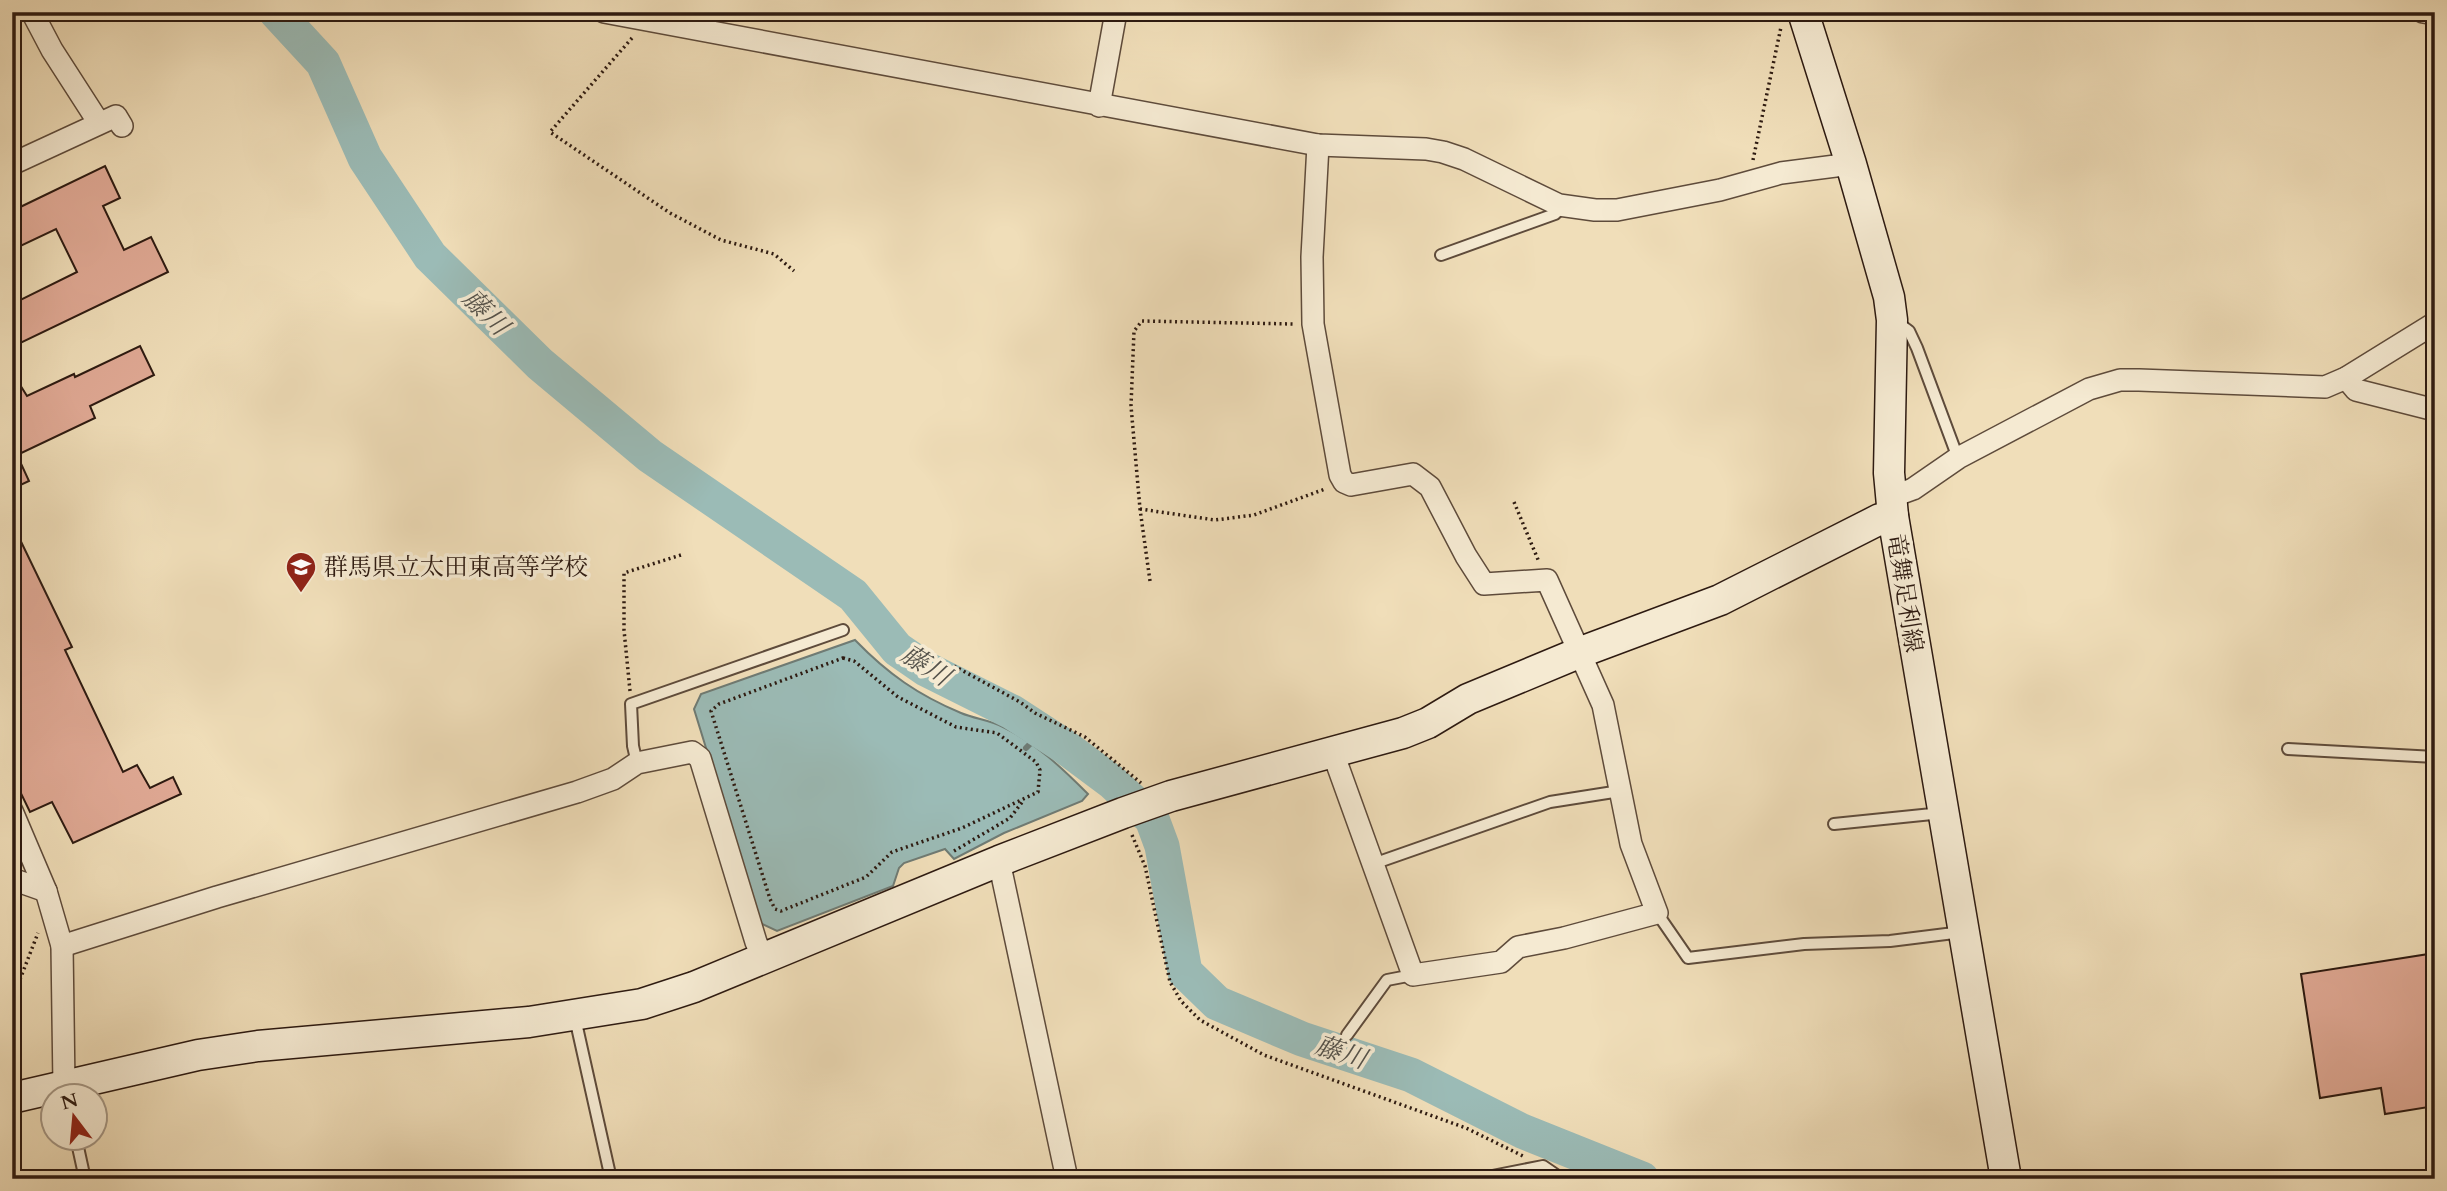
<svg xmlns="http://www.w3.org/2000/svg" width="2447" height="1191" viewBox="0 0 2447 1191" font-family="Cardo,'Noto Serif JP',serif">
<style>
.water{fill:#9bbbb6;stroke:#6f7b74;stroke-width:2}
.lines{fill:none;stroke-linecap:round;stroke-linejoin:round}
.stream{stroke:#6f7b74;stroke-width:6}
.river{stroke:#9bbbb6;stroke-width:35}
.building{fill:#e1aa96;stroke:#2d1a11;stroke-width:2}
.lane-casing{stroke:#5e4b3b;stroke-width:14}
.street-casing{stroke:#5e4b3b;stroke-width:24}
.secondary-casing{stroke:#2d1a11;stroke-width:33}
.path{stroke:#2d1a11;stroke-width:3.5;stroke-dasharray:2 3.5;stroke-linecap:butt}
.lane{stroke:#f5ead2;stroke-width:10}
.street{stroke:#f5ead2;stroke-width:21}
.secondary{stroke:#f5ead2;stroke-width:30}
.labels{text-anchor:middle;stroke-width:7;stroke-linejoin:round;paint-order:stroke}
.poi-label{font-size:24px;fill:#2d1a11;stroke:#f5ead2;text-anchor:start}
.street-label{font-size:24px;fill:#2d1a11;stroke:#f5ead2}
.water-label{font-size:26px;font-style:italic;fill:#54524b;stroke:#f5ead2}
</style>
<rect width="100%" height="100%" fill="#f0deb9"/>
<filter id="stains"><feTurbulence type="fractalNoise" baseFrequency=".00286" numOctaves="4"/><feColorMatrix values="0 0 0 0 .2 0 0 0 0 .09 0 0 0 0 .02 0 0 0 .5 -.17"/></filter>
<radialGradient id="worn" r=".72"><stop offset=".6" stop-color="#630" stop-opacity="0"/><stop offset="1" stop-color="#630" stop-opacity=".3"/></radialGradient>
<!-- water -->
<path class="water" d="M855 640C888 674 918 695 961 713 975 719 990 720 1003 727 1036 743 1062 768 1088 794L1082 801 1004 833 954 859 945 849 904 863 899 868 893 886 777 931 760 923 694 709 701 694Z"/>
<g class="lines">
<!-- stream -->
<g class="stream">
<polyline points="1026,748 1042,732"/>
<polyline points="1100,786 1112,782"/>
</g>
<!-- river -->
<polyline class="river" points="276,12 323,63 365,158 430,256 540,364 650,456 853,595 897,649 926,669 1012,712 1061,744 1112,782 1152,819 1162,846 1185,972 1217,1003 1302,1039 1411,1075 1522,1131 1642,1179"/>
</g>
<!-- building -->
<g class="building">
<polygon points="105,166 120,198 103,206 124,250 151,237 168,272 12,347 12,304 77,272 56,229 12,250 12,211"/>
<polygon points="140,346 154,375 90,406 95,418 17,455 29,481 12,489 12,372 27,396 74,374 75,377"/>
<polygon points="12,523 72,647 65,650 123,772 137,765 150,788 173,777 181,794 73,843 52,802 30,812 12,775"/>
<polygon points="2435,953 2435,1106 2385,1114 2381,1088 2320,1098 2301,974"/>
</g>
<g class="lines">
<!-- lane casing -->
<g class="lane-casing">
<g id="lane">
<polyline points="1441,255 1555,214 1563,206"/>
<polyline points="1897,322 1909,331 1917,348 1958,458"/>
<polyline points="2288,749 2435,757"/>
<polyline points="637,763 633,746 631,704 843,630"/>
<polyline points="1834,824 1942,813"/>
<polyline points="1373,864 1550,802 1620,791"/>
<polyline points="1657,913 1688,958 1804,944 1890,941 1962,932"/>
<polyline points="575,1018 611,1179"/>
<polyline points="1347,1035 1387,980 1413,975"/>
<polyline points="76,1138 85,1179"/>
<polyline points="1477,1179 1543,1166 1562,1179"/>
</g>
</g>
<!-- street casing -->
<g class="street-casing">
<g id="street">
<polyline points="32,12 52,50 99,123"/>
<polyline points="604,12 1318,145 1426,149 1443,152 1464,159 1559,205 1595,210 1617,210 1720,190 1781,173 1851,164"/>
<polyline points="2423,12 2435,14"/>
<polyline points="1099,106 1116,12"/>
<polyline points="1318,145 1312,257 1313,324 1340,475 1344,482 1351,485 1413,474 1430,487 1466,556 1484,584 1547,580 1603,705 1631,844 1657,913 1564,938 1518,947 1501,962 1413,975 1333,753"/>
<polyline points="12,164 116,116 122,126"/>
<polyline points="2346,378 2356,390 2435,410"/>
<polyline points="1891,497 1913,489 1958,458 2089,389 2120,380 2139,380 2325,387 2346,378 2435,323"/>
<polyline points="12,811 46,891 62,946 64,1086"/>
<polyline points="999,861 1067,1179"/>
<polyline points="12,879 46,891"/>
<polyline points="62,946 217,897 577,792 613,779 637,763 692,752 700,758 756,942 763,958"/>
</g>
</g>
<!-- secondary casing -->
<g class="secondary-casing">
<g id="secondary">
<polyline points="1803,12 1851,164 1889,297 1892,320 1889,473 1893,516 2006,1179"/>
<polyline points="12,1098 198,1055 258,1046 529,1022 642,1004 694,987 999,861 1123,813 1171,796 1403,733 1428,723 1468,699 1581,652 1720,600 1880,519 1893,516"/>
</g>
</g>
<!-- path -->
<g class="path">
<polyline points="632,38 550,132 670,213 721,240 774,254 794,271"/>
<polyline points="1753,160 1781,27"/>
<polyline points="1514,502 1539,562"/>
<polyline points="1140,509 1215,520 1254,515 1325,489"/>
<polyline points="1150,581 1140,509 1131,406 1134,331 1142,321 1293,324"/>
<polygon points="843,658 854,661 898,697 956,727 997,733 1036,762 1040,770 1038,792 962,828 892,852 866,877 781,911 775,909 770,899 711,711 719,704"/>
<polyline points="954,666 1020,702 1035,713 1085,737 1141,783"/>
<polyline points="630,691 624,630 624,573 684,554"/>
<polyline points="1132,835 1145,866 1170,982 1181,1001 1200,1020 1264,1055 1466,1128 1523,1156"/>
<polyline points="954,851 1010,818 1023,801"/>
<polyline points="12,1000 38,933"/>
</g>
<!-- lane -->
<use href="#lane" class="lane"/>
<!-- street -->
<use href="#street" class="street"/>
<!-- secondary -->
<use href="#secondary" class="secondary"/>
</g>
<!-- icons -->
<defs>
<g id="school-pin" transform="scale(1.575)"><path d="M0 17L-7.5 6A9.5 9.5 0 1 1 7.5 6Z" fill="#8f2418" stroke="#f5ead2"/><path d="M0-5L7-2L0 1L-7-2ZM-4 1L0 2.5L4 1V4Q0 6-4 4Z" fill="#fff"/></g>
</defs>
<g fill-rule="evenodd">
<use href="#school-pin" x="301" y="567"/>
</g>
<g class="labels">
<!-- poi labels -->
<g class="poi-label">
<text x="324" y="575">群馬県立太田東高等学校</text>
</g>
<!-- street labels -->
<g class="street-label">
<text transform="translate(1905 593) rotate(81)" y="8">竜舞足利線</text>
</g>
<!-- water labels -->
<g class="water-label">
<text transform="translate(486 312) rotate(45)" y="9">藤川</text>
<text transform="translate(926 665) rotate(32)" y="9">藤川</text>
<text transform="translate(1341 1052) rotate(18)" y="9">藤川</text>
</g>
</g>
<!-- margin -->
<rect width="2447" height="1191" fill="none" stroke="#f0deb9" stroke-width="42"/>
<rect x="14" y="14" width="2419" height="1163" fill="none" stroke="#2d1a11" stroke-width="3.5"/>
<rect x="21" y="21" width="2405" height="1149" fill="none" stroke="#2d1a11" stroke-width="2"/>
<!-- north arrow -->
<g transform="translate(74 1117) rotate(344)"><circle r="33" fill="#f5ead2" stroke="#a59785" stroke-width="2"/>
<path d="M0-5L12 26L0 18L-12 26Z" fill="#8f2418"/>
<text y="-10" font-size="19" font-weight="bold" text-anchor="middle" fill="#2d1a11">N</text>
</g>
<rect width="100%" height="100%" filter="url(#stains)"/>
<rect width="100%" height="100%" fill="url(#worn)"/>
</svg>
